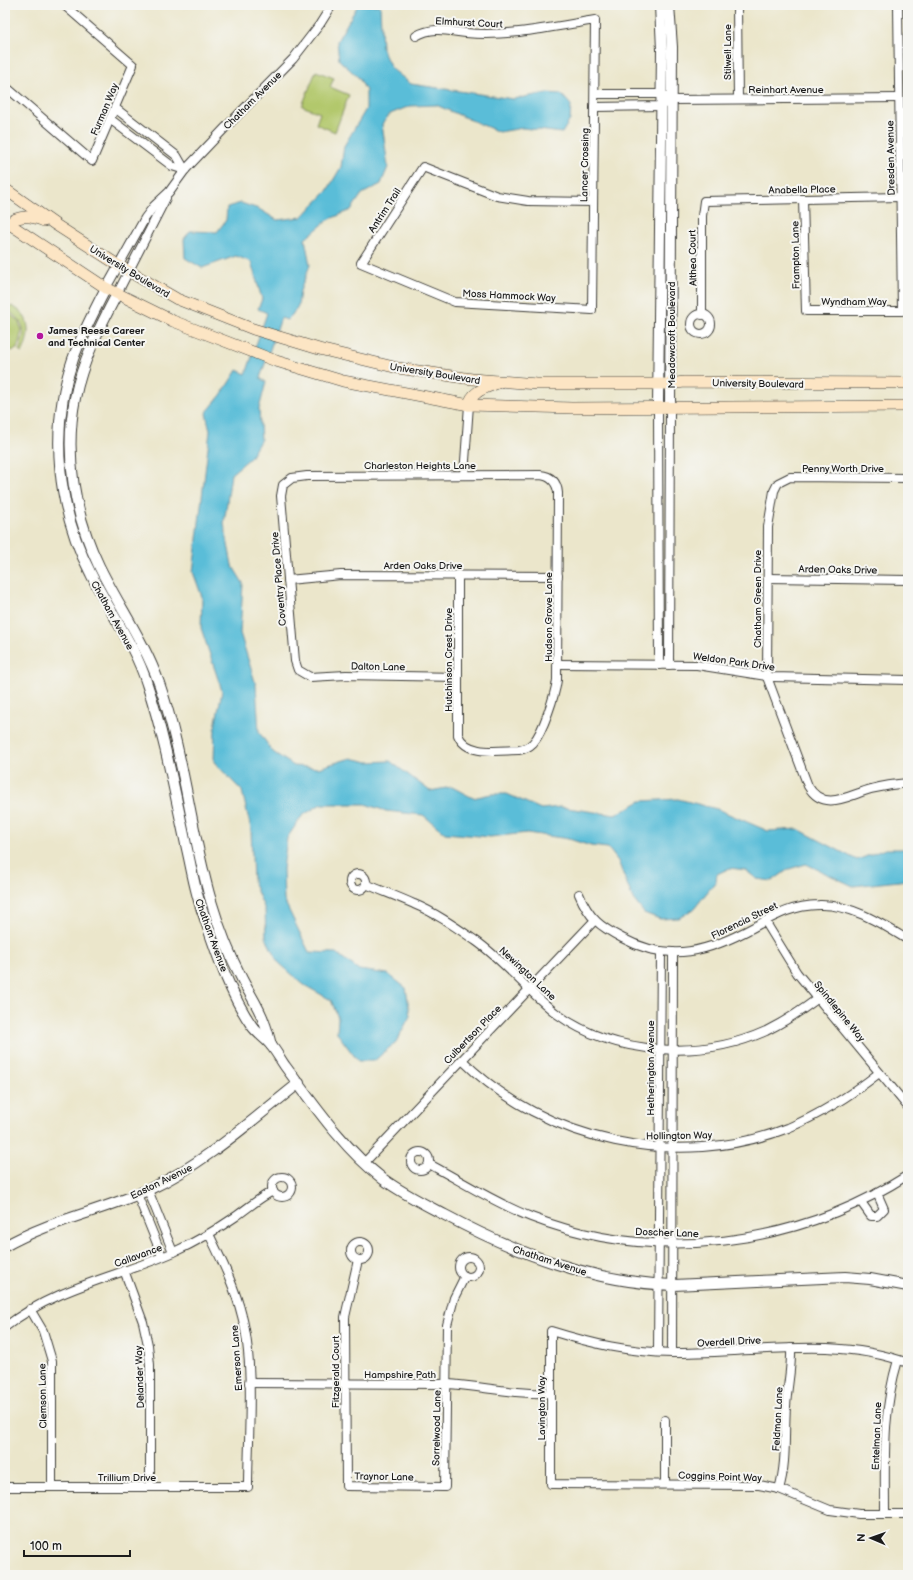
<svg xmlns="http://www.w3.org/2000/svg" width="913" height="1580" viewBox="0 0 913 1580" font-family="'Balsamiq Sans',sans-serif">
<style>
.green{fill:#b2c86c;stroke:#677244}
.water{fill:#5abdd8;stroke:#3b6c7a}
.lines{fill:none;stroke-linecap:round;stroke-linejoin:round}
.minor-casing{stroke:#3b3a36;stroke-width:10}
.tertiary-casing{stroke:#3b3a36;stroke-width:12}
.secondary-casing{stroke:#3b3a36;stroke-width:12}
.minor{stroke:#fff;stroke-width:8}
.tertiary{stroke:#fff;stroke-width:10}
.secondary{stroke:#fce5c4;stroke-width:11}
.poi-dot{fill:#b5179e;stroke:#f6f6f2;stroke-width:1.5}
.labels{text-anchor:middle;stroke-width:4;stroke-linejoin:round;paint-order:stroke}
.street-label{font-size:10px;fill:#1c1c1c;stroke:#f6f6f2}
.poi-label{font-size:10px;font-weight:bold;fill:#1c1c1c;stroke:#f6f6f2;text-anchor:start}
</style>
<rect width="100%" height="100%" fill="#f6f6f2"/>
<filter id="ink" filterUnits="userSpaceOnUse"><feTurbulence type="fractalNoise" baseFrequency=".025" numOctaves="2"/><feDisplacementMap in="SourceGraphic" scale="8" xChannelSelector="R" yChannelSelector="G"/><feConvolveMatrix kernelMatrix="1 2 1 2 8 2 1 2 1" color-interpolation-filters="sRGB"/></filter>
<filter id="wash" filterUnits="userSpaceOnUse"><feTurbulence type="fractalNoise" baseFrequency=".012" numOctaves="4" result="noise"/><feDisplacementMap in="SourceGraphic" scale="16" xChannelSelector="R" yChannelSelector="G"/><feGaussianBlur stdDeviation="0.9" result="paint"/><feColorMatrix in="noise" values="0 0 0 0 0 0 0 0 0 0 0 0 0 0 0 0 0 1.4 0 .05"/><feComposite in="paint" operator="in"/></filter>
<g filter="url(#wash)">
<rect width="100%" height="100%" fill="#ebe6cb"/>
<!-- green -->
<g class="green">
<polygon points="316,71 334,78 330,87 349,95 335,132 316,124 320,113 302,106"/>
<path d="M11 306C32 314 31 335 22 353L19 351C26 329 26 325 8 310Z"/>
<polygon points="10,314 18,321 22,330 17,349 11,351 5,346 5,327"/>
</g>
<!-- water -->
<polygon class="water" points="358,5 380,5 382,49 391,68 411,84 513,99 547,93 561,94 571,105 570,120 562,133 523,128 499,132 436,105 410,106 390,114 382,124 388,167 381,184 362,194 351,210 328,220 305,239 310,265 300,291 298,306 292,315 287,320 281,318 260,378 266,382 259,409 261,439 250,458 231,474 224,524 232,565 243,583 240,633 256,685 259,732 273,752 294,766 318,768 351,758 368,762 390,761 430,791 452,787 473,798 491,794 507,794 541,809 560,807 615,815 641,801 678,799 717,809 768,831 798,829 857,860 885,849 908,849 908,880 853,886 806,864 789,869 772,881 757,879 745,870 730,868 717,874 716,881 694,909 679,918 660,919 644,913 633,899 618,861 608,848 591,846 569,839 527,833 490,837 445,833 423,815 386,811 365,804 321,804 302,816 287,838 283,869 284,900 309,952 336,953 359,970 388,974 406,988 410,1016 396,1042 374,1061 358,1061 337,1033 338,1018 331,1000 304,985 278,962 266,938 265,910 253,882 251,829 242,791 214,762 215,727 222,691 201,628 202,597 193,572 210,431 206,413 221,395 237,370 246,374 267,313 258,309 262,299 251,262 236,256 202,268 185,258 184,239 190,231 217,232 226,220 227,207 241,203 259,209 277,220 302,217 327,191 341,167 344,146 366,109 366,91 359,78 339,60 337,41"/>
</g>
<g filter="url(#ink)">
<g class="lines">
<!-- minor casing -->
<g class="minor-casing">
<g id="minor">
<polyline points="737,5 738,99"/>
<path d="M416 36C433 26 448 31 466 33 509 37 552 27 595 20L592 310 455 302 361 263 423 167 497 196 528 201 593 202"/>
<polyline points="5,86 92,161 133,65 64,5"/>
<polyline points="595,94 662,94 672,100 899,98"/>
<polyline points="594,107 662,106 666,103"/>
<polyline points="115,108 177,156 185,170"/>
<polyline points="110,119 172,166 185,170"/>
<polyline points="803,199 806,311 902,311 898,5"/>
<polyline points="106,288 145,218 154,206 169,192 185,170 225,128 293,59 320,24 332,5"/>
<polyline points="117,294 166,198"/>
<circle cx="701" cy="324" r="10"/>
<polyline points="702,315 702,216 704,201 900,197"/>
<polyline points="658,408 659,665"/>
<polyline points="464,475 469,405"/>
<path d="M908 478 790 477 778 483 774 491 768 527 767 677 808 786C824 813 849 795 871 789 883 786 896 784 908 783"/>
<polyline points="768,578 908,580"/>
<polyline points="288,580 341,575 558,576"/>
<polyline points="558,664 697,665 772,677 908,680"/>
<polyline points="669,665 670,408"/>
<path d="M458 677 346 675 310 677 298 670 295 661 281 496 283 485 292 478 307 476 540 475C551 476 557 482 558 493L557 680C555 695 543 732 533 743 529 747 525 749 519 750 500 750 467 757 458 735V575"/>
<circle cx="358" cy="882" r="8"/>
<path d="M366 884C382 891 399 897 414 904 436 913 457 928 476 941 506 962 528 992 557 1014 615 1056 702 1060 766 1031 784 1022 801 1011 817 999"/>
<path d="M579 894C589 918 599 926 622 938 670 964 710 951 754 927 776 915 794 905 819 905 852 904 882 924 908 940"/>
<polyline points="765,921 797,973 908,1107"/>
<path d="M462 1060C545 1142 678 1171 788 1128 821 1114 851 1095 879 1073"/>
<circle cx="420" cy="1161" r="9"/>
<polyline points="365,1162 595,920"/>
<path d="M429 1164C463 1182 495 1203 531 1217 655 1265 797 1246 908 1175"/>
<circle cx="282" cy="1187" r="10"/>
<polyline points="148,1190 173,1252"/>
<polyline points="137,1194 162,1256"/>
<polyline points="861,1202 871,1216 877,1216 884,1209 877,1193"/>
<circle cx="360" cy="1251" r="9"/>
<circle cx="469" cy="1267" r="10"/>
<polyline points="358,1260 345,1317 346,1486 445,1487 447,1325 454,1298 465,1276"/>
<polyline points="124,1270 143,1322 148,1345 150,1365 150,1487"/>
<polyline points="30,1309 43,1331 52,1361 52,1487"/>
<path d="M5 1327C58 1286 115 1278 174 1252 196 1242 216 1230 235 1217 248 1208 259 1198 273 1191"/>
<polyline points="658,1352 661,951"/>
<polyline points="672,1353 673,952"/>
<path d="M908 1363C832 1335 752 1354 673 1353 628 1352 593 1344 551 1331V1484L759 1485 779 1489 830 1510 859 1514H908"/>
<path d="M249 1383 447 1384C482 1386 516 1395 551 1393"/>
<polyline points="665,1484 665,1420"/>
<path d="M5 1487H248C248 1436 255 1365 242 1316 235 1287 222 1261 209 1234"/>
<path d="M779 1489C787 1462 784 1435 786 1407 787 1387 792 1368 791 1348"/>
<path d="M885 1514C885 1459 882 1413 898 1360"/>
</g>
</g>
<!-- tertiary casing -->
<g class="tertiary-casing">
<g id="tertiary">
<polyline points="669,5 672,47 670,408"/>
<path d="M106 288C94 311 82 334 73 359 49 429 57 509 91 574 109 611 135 645 147 684 165 738 175 794 187 849 192 870 195 892 203 913 216 951 229 993 252 1026 257 1033 265 1038 270 1044 276 1051 280 1059 285 1066 314 1105 344 1149 383 1179 402 1193 424 1204 445 1215 516 1253 593 1283 674 1285L845 1277 870 1279 908 1286"/>
<path d="M117 294C100 326 82 362 75 398 64 454 74 514 99 566 118 605 144 641 159 683 184 754 190 829 211 901 219 928 229 954 242 979 249 993 259 1007 264 1022 267 1029 269 1037 271 1045"/>
<polyline points="658,408 662,50 660,5"/>
<path d="M5 1246C50 1220 103 1211 150 1189 205 1163 251 1121 299 1083"/>
</g>
</g>
<!-- secondary casing -->
<g class="secondary-casing">
<g id="secondary">
<polyline points="5,189 56,225 118,265 177,299 253,329 319,349 398,368 472,379 537,384 670,384 684,382 908,383"/>
<polyline points="5,221 106,288 173,321 276,361 343,381 469,405 572,408 908,406"/>
<path d="M8 224C19 214 31 216 44 221"/>
<path d="M469 405C472 390 487 388 500 382"/>
</g>
</g>
<!-- minor -->
<use href="#minor" class="minor"/>
<!-- tertiary -->
<use href="#tertiary" class="tertiary"/>
<!-- secondary -->
<use href="#secondary" class="secondary"/>
</g>
</g>
<!-- markers -->
<circle class="poi-dot" cx="40" cy="336" r="4"/>
<g class="labels">
<!-- street labels -->
<g class="street-label">
<text transform="translate(469 22) rotate(3)" y="4">Elmhurst Court</text>
<text transform="translate(727 52) rotate(-90)" y="4">Stilwell Lane</text>
<text x="786" y="93">Reinhart Avenue</text>
<text transform="translate(252 100) rotate(-45)" y="4">Chatham Avenue</text>
<text transform="translate(104 109) rotate(-67)" y="4">Furman Way</text>
<text transform="translate(890 158) rotate(-91)" y="4">Dresden Avenue</text>
<text transform="translate(584 165) rotate(-89)" y="4">Lancer Crossing</text>
<text transform="translate(802 189) rotate(-1)" y="4">Anabella Place</text>
<text transform="translate(384 210) rotate(-57)" y="4">Antrim Trail</text>
<text transform="translate(795 255) rotate(-91)" y="4">Frampton Lane</text>
<text transform="translate(692 258) rotate(-91)" y="4">Althea Court</text>
<text transform="translate(130 271) rotate(31)" y="4">University Boulevard</text>
<text transform="translate(509 295) rotate(3)" y="4">Moss Hammock Way</text>
<text x="854" y="305">Wyndham Way</text>
<text transform="translate(671 335) rotate(-90)" y="4">Meadowcroft Boulevard</text>
<text transform="translate(435 373) rotate(9)" y="4">University Boulevard</text>
<text transform="translate(758 383) rotate(1)" y="4">University Boulevard</text>
<text x="420" y="469">Charleston Heights Lane</text>
<text x="843" y="472">Penny Worth Drive</text>
<text x="423" y="569">Arden Oaks Drive</text>
<text transform="translate(838 569) rotate(1)" y="4">Arden Oaks Drive</text>
<text transform="translate(278 579) rotate(-95)" y="4">Coventry Place Drive</text>
<text transform="translate(757 599) rotate(-90)" y="4">Chatham Green Drive</text>
<text transform="translate(113 615) rotate(61)" y="4">Chatham Avenue</text>
<text transform="translate(548 617) rotate(-90)" y="4">Hudson Grove Lane</text>
<text transform="translate(448 660) rotate(-90)" y="4">Hutchinson Crest Drive</text>
<text transform="translate(734 661) rotate(8)" y="4">Weldon Park Drive</text>
<text transform="translate(378 666) rotate(1)" y="4">Dalton Lane</text>
<text transform="translate(744 920) rotate(-26)" y="4">Florencia Street</text>
<text transform="translate(212 935) rotate(70)" y="4">Chatham Avenue</text>
<text transform="translate(528 973) rotate(43)" y="4">Newington Lane</text>
<text transform="translate(840 1011) rotate(51)" y="4">Spindlepine Way</text>
<text transform="translate(472 1034) rotate(-46)" y="4">Culbertson Place</text>
<text transform="translate(650 1068) rotate(-90)" y="4">Hetherington Avenue</text>
<text transform="translate(679 1135) rotate(-1)" y="4">Hollington Way</text>
<text transform="translate(161 1181) rotate(-26)" y="4">Easton Avenue</text>
<text transform="translate(667 1232) rotate(2)" y="4">Doscher Lane</text>
<text transform="translate(138 1255) rotate(-20)" y="4">Callavance</text>
<text transform="translate(550 1260) rotate(18)" y="4">Chatham Avenue</text>
<text transform="translate(729 1341) rotate(-3)" y="4">Overdell Drive</text>
<text transform="translate(236 1358) rotate(-94)" y="4">Emerson Lane</text>
<text transform="translate(335 1372) rotate(-90)" y="4">Fitzgerald Court</text>
<text x="400" y="1378">Hampshire Path</text>
<text transform="translate(139 1377) rotate(-92)" y="4">Delander Way</text>
<text transform="translate(42 1396) rotate(-91)" y="4">Clemson Lane</text>
<text transform="translate(541 1408) rotate(-90)" y="4">Lavington Way</text>
<text transform="translate(777 1419) rotate(-87)" y="4">Feldman Lane</text>
<text transform="translate(436 1428) rotate(-89)" y="4">Sorrelwood Lane</text>
<text transform="translate(876 1436) rotate(-88)" y="4">Entelman Lane</text>
<text transform="translate(384 1476) rotate(1)" y="4">Traynor Lane</text>
<text transform="translate(720 1476) rotate(2)" y="4">Coggins Point Way</text>
<text x="127" y="1481">Trillium Drive</text>
</g>
<!-- poi labels -->
<g class="poi-label">
<text x="48" y="334">James Reese Career<tspan x="48" dy="12">and Technical Center</tspan></text>
</g>
</g>
<!-- margin -->
<rect width="913" height="1580" fill="none" stroke="#f6f6f2" stroke-width="20"/>
<!-- north arrow -->
<g transform="translate(871 1538) rotate(272)" stroke="#f6f6f2" stroke-width="3" paint-order="stroke">
<path d="M0-3L7 15L0 10L-7 15Z" fill="#1c1c1c"/>
<text y="-6" font-size="11" font-weight="bold" text-anchor="middle" fill="#1c1c1c">N</text>
</g>
<!-- scale -->
<path d="M24 1550v6h106v-6" fill="none" stroke="#1c1c1c" stroke-width="2"/>
<text x="30" y="1550" font-size="12" fill="#1c1c1c" stroke="#f6f6f2" stroke-width="3" paint-order="stroke">100 m</text>
</svg>
